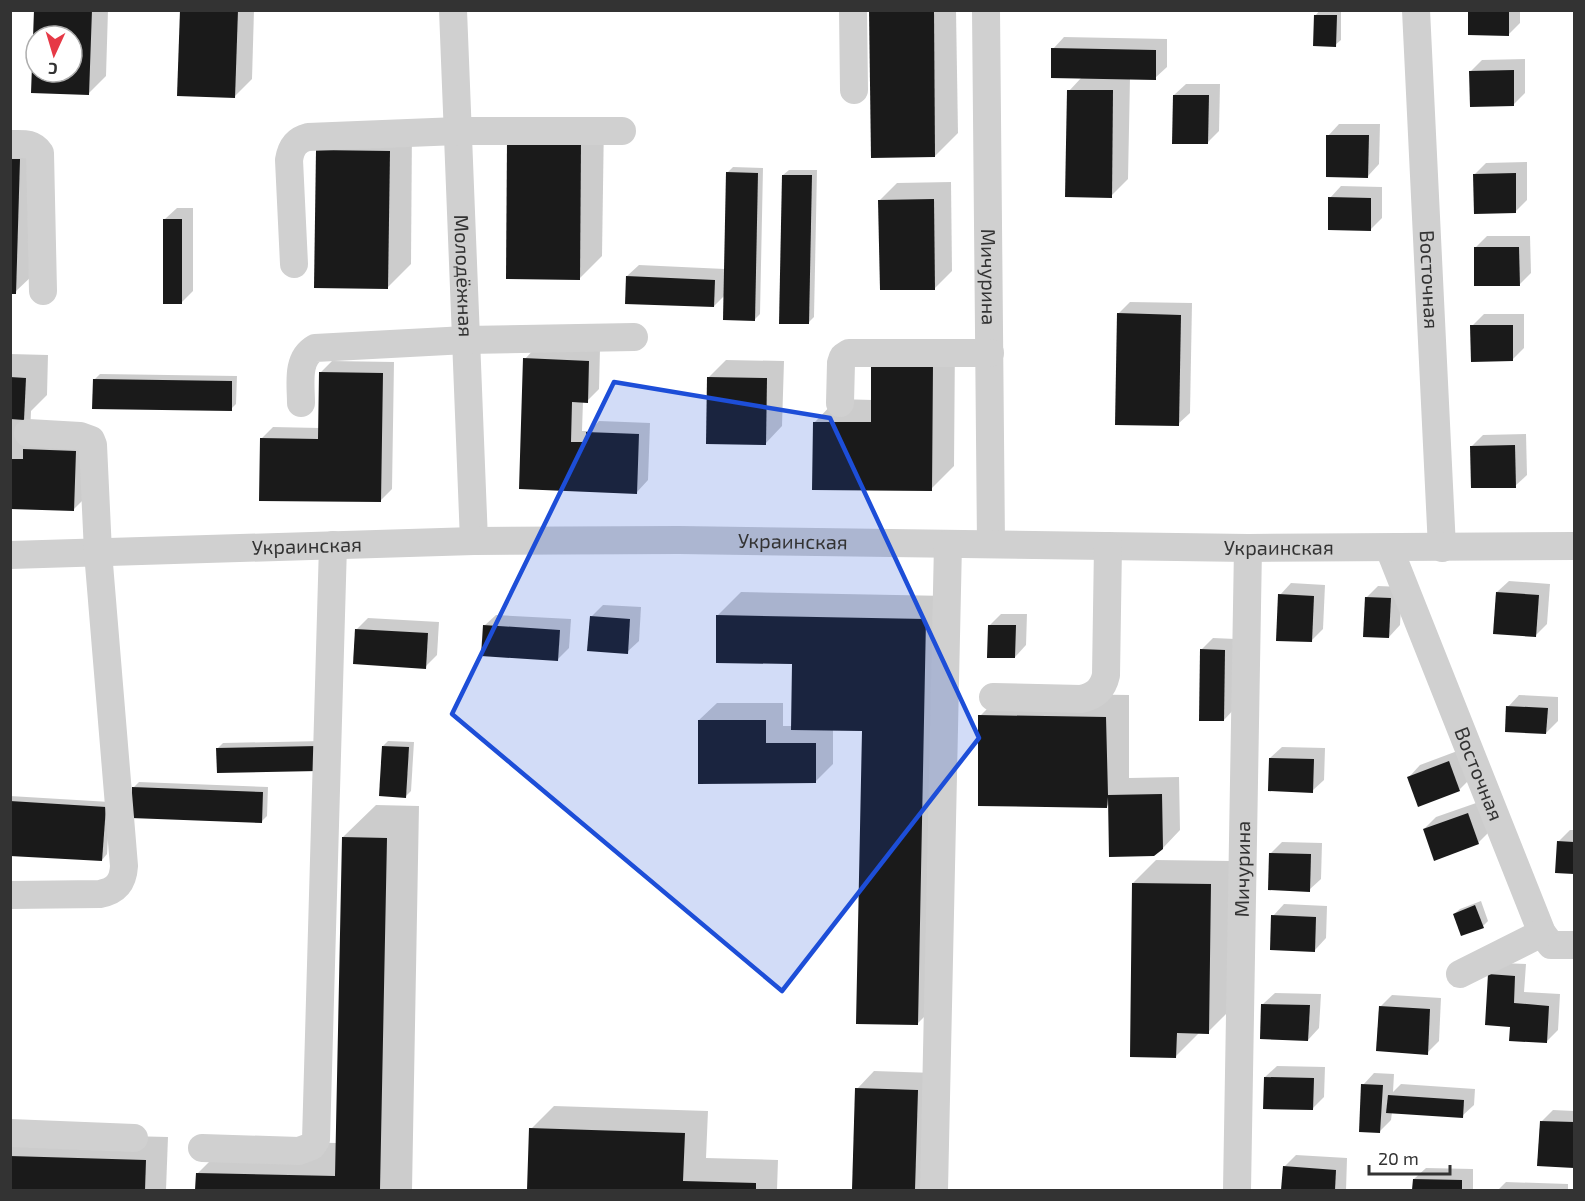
<svg xmlns="http://www.w3.org/2000/svg" width="1585" height="1201" viewBox="0 0 1585 1201" font-family="'Exo 2',sans-serif">
<style>
.shadow{fill:#0003;fill-rule:evenodd}
.building{fill:#1a1a1a;fill-rule:evenodd}
.lines{fill:none;stroke-linecap:round;stroke-linejoin:round}
.minor{stroke:#d0d0d0;stroke-width:28}
.marked{fill:#1d4ed8;fill-opacity:0.2;stroke:#1d4ed8;stroke-width:4.5;stroke-linejoin:round}
.labels{text-anchor:middle;stroke-width:6;stroke-linejoin:round;paint-order:stroke}
.street-label{font-size:20px;fill:#333;stroke:#fff}
</style>
<rect width="100%" height="100%" fill="#fff"/>
<!-- shadow -->
<g class="shadow">
<path d="M36 10H108L106 76 89 93 33 92ZM36 36H72V72H36Z"/>
<polygon points="182,10 254,10 252,79 235,96"/>
<polygon points="870,10 956,10 958,133 935,156"/>
<polygon points="1320,10 1341,11 1341,40 1335,45 1315,16"/>
<polygon points="1470,10 1520,10 1520,23 1508,35"/>
<polygon points="1064,37 1167,39 1167,67 1155,78 1130,78 1128,179 1111,196 1069,91 1082,77 1053,49"/>
<polygon points="1525,59 1525,93 1513,105 1471,71 1482,60"/>
<polygon points="1186,84 1220,84 1219,131 1207,143 1174,95"/>
<polygon points="604,120 602,256 579,279 509,142"/>
<polygon points="1339,124 1380,124 1379,164 1368,176 1328,136"/>
<polygon points="412,128 411,264 388,287 318,150"/>
<polygon points="10,142 37,142 33,275 15,292 10,292"/>
<polygon points="1527,162 1527,200 1515,212 1475,174 1486,163"/>
<polygon points="733,167 763,168 760,314 755,319 725,295 714,306 627,276 639,265 725,269 727,173"/>
<polygon points="789,170 817,170 814,317 808,323 783,175"/>
<polygon points="951,182 952,271 935,288 880,200 897,183"/>
<polygon points="1341,186 1382,187 1382,218 1370,230 1330,198"/>
<polygon points="177,208 193,208 193,291 181,303 165,219"/>
<polygon points="1487,236 1530,236 1531,273 1519,285 1475,248"/>
<polygon points="1130,302 1192,303 1190,413 1178,424 1119,313"/>
<polygon points="1484,314 1524,314 1524,348 1512,360 1472,326"/>
<polygon points="955,340 954,466 931,489 814,423 837,399 873,400"/>
<polygon points="536,347 600,349 599,389 587,401 583,401 582,431 590,431 599,421 650,423 648,480 637,492 520,488 525,359"/>
<polygon points="10,354 48,355 47,395 31,411 30,437 99,429 97,486 74,509 10,507"/>
<polygon points="726,360 784,361 782,426 765,444 709,377"/>
<polygon points="332,361 394,362 392,489 381,500 261,439 273,427 320,428 320,373"/>
<polygon points="100,374 237,376 236,404 231,409 94,380"/>
<polygon points="1526,434 1527,475 1515,486 1472,446 1483,435"/>
<polygon points="1509,581 1550,584 1547,624 1535,636 1497,592"/>
<polygon points="1291,583 1325,585 1323,629 1311,641 1280,595"/>
<polygon points="1378,586 1402,587 1400,625 1389,637 1366,598"/>
<polygon points="741,592 949,596 941,1000 918,1023 864,729 833,729 833,764 815,782 699,720 717,703 783,703 783,726 793,726 794,663 718,615"/>
<polygon points="603,605 641,607 639,641 627,652 591,617"/>
<polygon points="1001,614 1027,614 1026,645 1015,657 990,625"/>
<polygon points="496,615 571,619 569,648 558,659 484,626"/>
<polygon points="368,618 439,622 437,655 425,667 356,630"/>
<polygon points="1213,638 1236,639 1235,708 1224,720 1201,650"/>
<polygon points="1003,693 1129,695 1129,778 1179,777 1180,830 1163,848 1110,803 1106,807 980,716"/>
<polygon points="1519,695 1558,697 1558,721 1546,733 1508,707"/>
<polygon points="323,741 323,764 218,748 223,743"/>
<polygon points="388,741 414,742 411,791 406,796 383,746"/>
<polygon points="1282,747 1325,748 1324,780 1312,791 1270,758"/>
<polygon points="1460,750 1471,778 1459,790 1409,777 1420,765"/>
<polygon points="139,782 268,787 267,816 261,822 134,787"/>
<polygon points="10,796 110,802 107,854 102,860 10,854"/>
<polygon points="1479,802 1490,831 1478,843 1424,829 1436,817"/>
<polygon points="376,805 419,806 412,1190 197,1190 197,1174 230,1141 337,1143 343,837"/>
<polygon points="1570,830 1574,830 1574,872 1557,871 1558,842"/>
<polygon points="1282,842 1322,843 1321,879 1309,890 1271,853"/>
<polygon points="1156,860 1233,861 1231,1009 1208,1032 1199,1033 1176,1056 1133,883"/>
<polygon points="1481,901 1488,921 1483,926 1454,914 1460,909"/>
<polygon points="1284,904 1327,906 1326,938 1315,950 1273,916"/>
<polygon points="1501,963 1526,964 1524,992 1560,994 1558,1030 1546,1042 1512,1026 1489,975"/>
<polygon points="1275,993 1321,994 1319,1028 1308,1040 1263,1004"/>
<polygon points="1392,995 1441,998 1439,1041 1427,1053 1380,1007"/>
<polygon points="1277,1066 1325,1067 1324,1097 1312,1109 1265,1077"/>
<polygon points="874,1071 935,1073 931,1190 853,1190 857,1089"/>
<polygon points="1374,1073 1394,1074 1393,1092 1401,1084 1475,1089 1474,1105 1462,1116 1392,1112 1391,1120 1380,1131 1363,1085"/>
<polygon points="554,1106 708,1111 706,1158 778,1160 777,1190 529,1190 531,1129"/>
<polygon points="1553,1110 1574,1111 1574,1166 1539,1165 1541,1122"/>
<polygon points="10,1133 168,1137 166,1190 10,1190"/>
<polygon points="1296,1155 1347,1158 1346,1190 1283,1190 1284,1167"/>
<polygon points="1426,1168 1473,1169 1473,1190 1414,1190 1414,1179"/>
<polygon points="1506,1182 1568,1184 1568,1190 1498,1190"/>
</g>
<!-- building -->
<g class="building">
<path d="M34 10H92L89 95 31 93ZM36 36H72V72H36Z"/>
<polygon points="180,10 238,10 235,98 177,96"/>
<polygon points="869,10 934,10 935,157 871,158"/>
<polygon points="1468,10 1509,10 1509,36 1468,35"/>
<polygon points="1314,15 1337,15 1336,47 1313,46"/>
<polygon points="1051,48 1156,50 1156,80 1051,78"/>
<polygon points="1514,70 1514,106 1470,107 1469,71"/>
<polygon points="1067,90 1113,90 1112,198 1065,197"/>
<polygon points="1173,95 1209,95 1208,144 1172,144"/>
<polygon points="1326,135 1369,135 1368,178 1326,177"/>
<polygon points="507,141 581,142 580,280 506,279"/>
<polygon points="316,150 390,151 388,289 314,288"/>
<polygon points="10,159 20,159 16,294 10,294"/>
<polygon points="726,172 758,173 755,321 723,320"/>
<polygon points="1516,173 1516,213 1474,214 1473,174"/>
<polygon points="782,175 812,175 809,324 779,324"/>
<polygon points="1328,197 1371,198 1371,231 1328,230"/>
<polygon points="934,199 935,290 880,290 878,200"/>
<rect x="163" y="219" width="19" height="85"/>
<polygon points="1474,247 1519,247 1520,286 1474,286"/>
<polygon points="626,276 715,280 714,307 625,304"/>
<polygon points="1117,313 1181,315 1179,426 1115,425"/>
<polygon points="1470,325 1513,325 1513,361 1471,362"/>
<polygon points="523,358 589,361 588,403 572,402 571,442 586,442 586,432 639,434 637,494 519,489"/>
<polygon points="871,362 933,363 932,491 812,490 813,422 871,422"/>
<polygon points="319,372 383,373 381,502 259,501 260,438 318,439"/>
<polygon points="10,377 26,378 24,420 10,419"/>
<polygon points="707,377 767,378 766,445 706,444"/>
<polygon points="93,379 232,381 232,411 92,409"/>
<polygon points="1515,445 1516,488 1471,488 1470,446"/>
<polygon points="23,449 76,451 74,511 10,509 10,459 23,459"/>
<polygon points="1496,592 1539,595 1536,637 1493,634"/>
<polygon points="1278,594 1314,596 1312,642 1276,641"/>
<polygon points="1365,597 1391,598 1389,638 1363,637"/>
<polygon points="716,615 926,619 918,1025 856,1024 862,731 791,730 792,664 716,663"/>
<polygon points="590,616 630,619 628,654 587,651"/>
<polygon points="483,625 560,630 558,661 481,656"/>
<polygon points="988,625 1016,625 1015,658 987,658"/>
<polygon points="355,629 428,633 426,669 353,664"/>
<polygon points="1200,649 1225,650 1224,721 1199,721"/>
<polygon points="1506,706 1548,708 1546,734 1505,732"/>
<polygon points="978,715 1106,717 1108,795 1162,794 1163,849 1154,856 1109,857 1108,797 1107,808 978,806"/>
<polygon points="698,720 766,720 766,743 816,743 816,783 698,784"/>
<polygon points="318,746 318,771 217,773 216,748"/>
<polygon points="382,746 409,747 406,798 379,796"/>
<polygon points="1269,758 1314,759 1313,793 1268,791"/>
<polygon points="1449,761 1460,791 1418,807 1407,777"/>
<polygon points="132,787 263,792 262,823 131,818"/>
<polygon points="10,801 106,807 102,861 10,856"/>
<polygon points="1468,813 1479,844 1434,861 1423,829"/>
<polygon points="342,837 387,838 380,1190 195,1190 196,1173 335,1176"/>
<polygon points="1557,841 1574,842 1574,874 1555,873"/>
<polygon points="1269,853 1311,854 1310,892 1268,890"/>
<polygon points="1132,883 1211,884 1209,1034 1177,1033 1176,1058 1130,1057"/>
<polygon points="1475,905 1484,928 1461,936 1453,914"/>
<polygon points="1271,915 1316,917 1315,952 1270,950"/>
<polygon points="1488,974 1515,976 1514,1003 1549,1006 1547,1043 1509,1041 1510,1027 1485,1025"/>
<polygon points="1261,1004 1310,1005 1308,1041 1260,1039"/>
<polygon points="1379,1006 1430,1009 1428,1055 1376,1051"/>
<polygon points="1264,1077 1314,1078 1313,1110 1263,1109"/>
<polygon points="1361,1084 1383,1085 1380,1133 1359,1132"/>
<polygon points="855,1088 918,1090 915,1190 852,1190"/>
<polygon points="1388,1095 1464,1100 1463,1118 1386,1113"/>
<polygon points="1540,1121 1574,1122 1574,1168 1537,1166"/>
<polygon points="529,1128 685,1133 683,1181 756,1183 756,1190 527,1190"/>
<polygon points="10,1156 146,1160 145,1190 10,1190"/>
<polygon points="1283,1166 1336,1170 1335,1190 1281,1190"/>
<polygon points="1413,1179 1462,1180 1462,1190 1412,1190"/>
</g>
<g class="lines">
<!-- minor -->
<g class="minor">
<path id="s1" d="M453 10 474 541"/>
<polyline points="853,10 854,90"/>
<path id="s2" d="M986 10 991 544"/>
<path id="s3" d="M1416 10 1442 548"/>
<path d="M10 144C22 144 33 142 40 153L43 291"/>
<path d="M294 264 289 160C291 147 296 140 308 137L458 131H622"/>
<path d="M301 403C301 384 296 359 315 348L466 340 634 337"/>
<polyline points="840,403 841,363 843,357 849,353 990,353"/>
<path id="s4" d="M1389 548 1542 933 1551 945H1574"/>
<path id="s5" d="M10 555 474 541 679 540 1248 548 1574 546"/>
<path d="M993 697 1081 699C1095 696 1103 689 1106 675L1108 546"/>
<path d="M10 895 100 894C116 891 123 883 124 866L98 552 93 445 91 440 80 436 28 433"/>
<polyline points="1460,974 1542,933"/>
<polyline points="10,1133 134,1138"/>
<polyline points="202,1148 299,1151 312,1146 316,1140 333,545"/>
<polyline points="934,1190 948,544"/>
<path id="s6" d="M1237 1190 1248 548"/>
</g>
</g>
<!-- marked area -->
<path class="marked" d="M614 382 830 418 979 738 782 991 452 714Z"/>
<g class="labels">
<!-- street labels -->
<g class="street-label">
<text dy="7" stroke="none"><textPath href="#s1" startOffset="266">Молодёжная</textPath></text>
<text dy="7" stroke="none"><textPath href="#s2" startOffset="267">Мичурина</textPath></text>
<text dy="7" stroke="none"><textPath href="#s3" startOffset="270">Восточная</textPath></text>
<text dy="7" stroke="none"><textPath href="#s5" startOffset="783">Украинская</textPath></text>
<text dy="7" stroke="none"><textPath href="#s5" startOffset="297">Украинская</textPath></text>
<text dy="7" stroke="none"><textPath href="#s5" startOffset="1269">Украинская</textPath></text>
<text dy="7" stroke="none"><textPath href="#s4" startOffset="243">Восточная</textPath></text>
<text dy="7" stroke="none"><textPath href="#s6" startOffset="321">Мичурина</textPath></text>
</g>
</g>
<!-- border -->
<rect width="1585" height="1201" fill="none" stroke="#333333" stroke-width="24"/>
<!-- north arrow -->
<g transform="translate(54 54) rotate(184)"><circle r="28" fill="#ffffff" stroke="#adadad" stroke-width="1.5"/>
<path d="M0-4.5L10 22L0 15L-10 22Z" fill="#e63946"/>
<text y="-9" font-size="16" font-weight="bold" text-anchor="middle" fill="#333333">С</text>
</g>
<!-- scale -->
<path d="M1369 1165v9h81v-9" fill="none" stroke="#333333" stroke-width="3"/>
<text x="1378" y="1165" font-size="18" fill="#333333" stroke="#ffffff" stroke-width="4.5" paint-order="stroke">20 m</text>
</svg>
